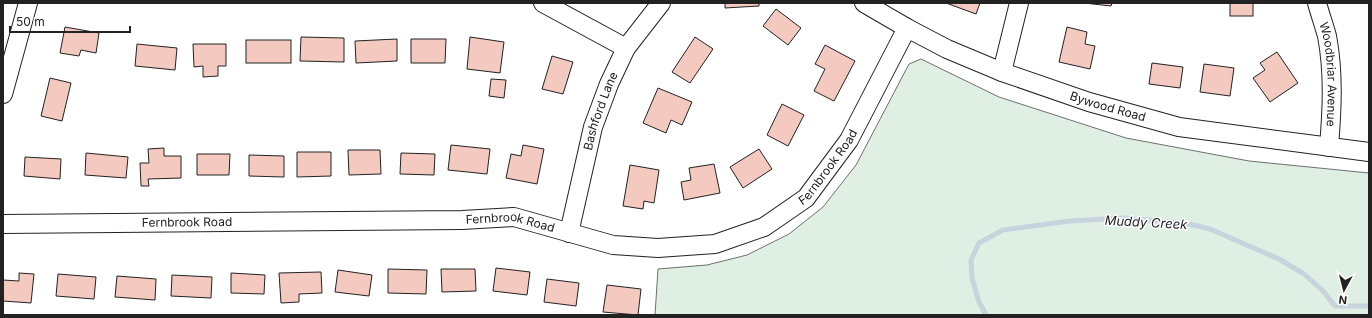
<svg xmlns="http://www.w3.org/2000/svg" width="1372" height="318" viewBox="0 0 1372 318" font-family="Inter,sans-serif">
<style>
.green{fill:#e0efe3;stroke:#6f6f6f}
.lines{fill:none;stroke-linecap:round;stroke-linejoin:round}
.stream{stroke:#c7d3dd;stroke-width:5}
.building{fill:#f3c9c0;stroke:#222}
.minor-casing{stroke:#222;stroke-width:20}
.minor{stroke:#fff;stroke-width:18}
.labels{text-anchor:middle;stroke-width:3;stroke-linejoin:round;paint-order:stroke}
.street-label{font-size:12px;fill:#222;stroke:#fff}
.water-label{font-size:13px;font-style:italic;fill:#222;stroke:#fff}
</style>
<rect width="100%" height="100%" fill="#fff"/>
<!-- green -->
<polygon class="green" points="921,59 999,97 1126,138 1249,161 1369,173 1369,315 655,315 658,269 707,265 747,255 789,234 823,207 856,165 909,64"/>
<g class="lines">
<!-- stream -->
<polyline class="stream" points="986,315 979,302 972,278 971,260 979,243 1003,230 1070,221 1122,218 1185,223 1210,229 1279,259 1304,274 1323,291 1335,306 1369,306"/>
</g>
<!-- building -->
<g class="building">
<polygon points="725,3 759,3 759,6 725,8"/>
<polygon points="946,3 980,3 976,14"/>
<polygon points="1084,3 1112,3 1111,6"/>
<rect x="1230" y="3" width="23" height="13"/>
<polygon points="776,9 801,28 788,45 763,26"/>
<polygon points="65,27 99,33 96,53 81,50 79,56 60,53"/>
<polygon points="1067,27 1087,32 1085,44 1095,46 1090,69 1059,62"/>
<polygon points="301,37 344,38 344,62 300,61"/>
<polygon points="470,37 504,42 500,73 467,69"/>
<polygon points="695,37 713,49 690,83 672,72"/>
<polygon points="397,39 397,61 356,63 355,41"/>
<polygon points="411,39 446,39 445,63 411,63"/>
<rect x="246" y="40" width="45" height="23"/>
<polygon points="137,44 177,48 175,70 135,66"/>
<polygon points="193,44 226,44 226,66 218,66 218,76 203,77 203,66 194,67"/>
<polygon points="825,45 855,61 834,101 814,91 825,69 815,64"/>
<polygon points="1277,52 1298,83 1270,102 1253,78 1265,70 1260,63"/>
<polygon points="552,56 573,62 563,94 542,89"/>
<polygon points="1152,63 1183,67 1180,88 1149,84"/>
<polygon points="1204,64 1234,68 1230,96 1200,92"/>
<polygon points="50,78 71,83 62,121 41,116"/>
<polygon points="491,79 506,80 504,98 489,96"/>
<polygon points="658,88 692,102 682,125 671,120 666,133 643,123"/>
<polygon points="782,104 804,115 788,146 767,135"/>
<polygon points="451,145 490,149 487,174 448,170"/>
<polygon points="523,145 544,149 537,184 506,178 511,154 521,156"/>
<polygon points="164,148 164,156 181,156 181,178 148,179 149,186 141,186 140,163 149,163 148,149"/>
<polygon points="759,149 772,169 743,188 730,167"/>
<polygon points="348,150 380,150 381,174 349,175"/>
<polygon points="297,152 331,152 331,176 297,177"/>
<polygon points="86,153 128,157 126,178 85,175"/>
<polygon points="401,153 435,154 434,175 400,174"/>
<polygon points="197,154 230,154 229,175 197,175"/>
<polygon points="249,155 284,156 284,177 249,176"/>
<polygon points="25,157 61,159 60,179 24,176"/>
<polygon points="714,164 720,193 684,200 681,182 691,180 689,168"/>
<polygon points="630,165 659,170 654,203 644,201 643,209 623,206"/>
<polygon points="496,268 530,272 527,295 493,291"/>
<polygon points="388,269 427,270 426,294 388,293"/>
<polygon points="441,269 475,269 476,291 442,292"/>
<polygon points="338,270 372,275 369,296 335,292"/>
<polygon points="321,272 322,293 299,294 299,302 281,303 279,273"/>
<polygon points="19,273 34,274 31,303 3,301 3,280 19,281"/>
<polygon points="231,273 265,275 264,294 231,293"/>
<polygon points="58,274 96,277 94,299 56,296"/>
<polygon points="172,275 212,277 211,298 171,296"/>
<polygon points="117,276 156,279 155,300 115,297"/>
<polygon points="547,279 579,283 576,306 544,302"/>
<polygon points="607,285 641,289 638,315 603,312"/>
</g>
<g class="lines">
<!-- minor casing -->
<g class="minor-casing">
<g id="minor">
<polyline points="543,3 626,48"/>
<path id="s1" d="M864 3 907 28 947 49 1002 72 1089 102 1179 127 1369 152"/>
<path id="s2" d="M1317 3C1320 14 1324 25 1327 36 1334 73 1332 110 1329 147"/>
<polyline points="1002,72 1019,3"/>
<polyline points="3,94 28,3"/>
<path id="s3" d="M3 224 462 220 514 217 613 245 658 248 715 244 764 227 806 198 849 140 907 28"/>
<path id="s4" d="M569 233 593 127 609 84 626 48 661 3"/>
</g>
</g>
<!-- minor -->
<use href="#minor" class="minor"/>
</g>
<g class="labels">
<!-- street labels -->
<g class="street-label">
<text dy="4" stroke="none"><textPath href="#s2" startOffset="73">Woodbriar Avenue</textPath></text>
<text dy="4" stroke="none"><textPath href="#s1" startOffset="266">Bywood Road</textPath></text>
<text dy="4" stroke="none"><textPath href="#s4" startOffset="126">Bashford Lane</textPath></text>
<text dy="4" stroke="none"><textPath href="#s3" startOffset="857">Fernbrook Road</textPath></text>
<text dy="4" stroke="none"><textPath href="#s3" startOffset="184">Fernbrook Road</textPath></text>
<text dy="4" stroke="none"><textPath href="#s3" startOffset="508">Fernbrook Road</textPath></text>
</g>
<!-- water labels -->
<g class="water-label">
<text transform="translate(1146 222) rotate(3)" y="5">Muddy Creek</text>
</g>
</g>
<!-- border -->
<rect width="1372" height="318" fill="none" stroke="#222222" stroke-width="8"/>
<!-- north arrow -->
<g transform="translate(1344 290) rotate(187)" stroke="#ffffff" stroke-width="3" paint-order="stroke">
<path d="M0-3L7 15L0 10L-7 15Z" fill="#222222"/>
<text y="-6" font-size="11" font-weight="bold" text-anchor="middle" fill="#222222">N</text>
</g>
<!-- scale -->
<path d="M10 26v6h120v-6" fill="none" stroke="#222222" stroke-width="2"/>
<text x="16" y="26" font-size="12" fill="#222222" stroke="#ffffff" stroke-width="3" paint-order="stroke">50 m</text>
</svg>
